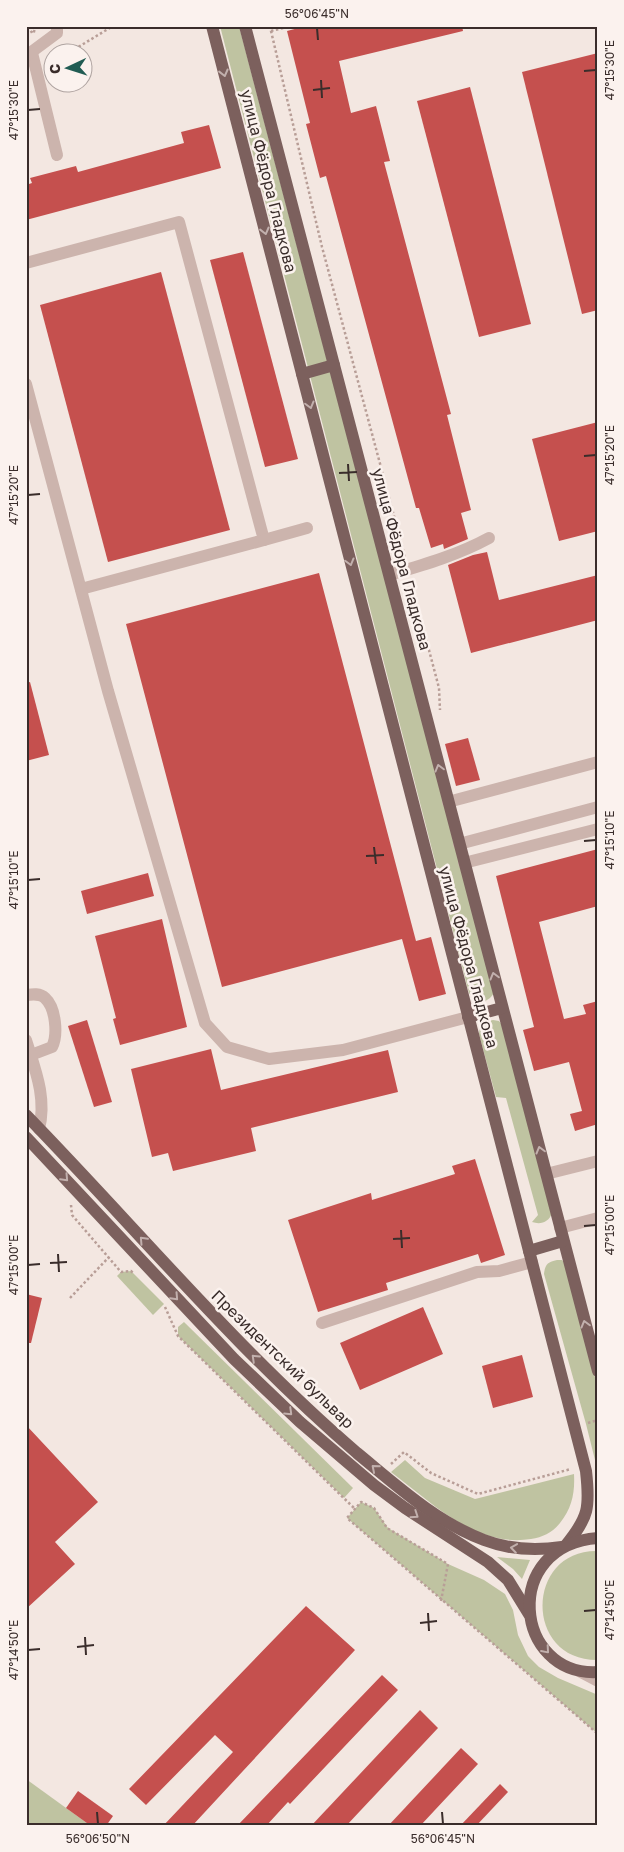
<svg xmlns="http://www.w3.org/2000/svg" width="624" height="1852" viewBox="0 0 624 1852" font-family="'Golos Text',sans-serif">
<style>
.green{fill:#bfc3a1}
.building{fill:#c5504e}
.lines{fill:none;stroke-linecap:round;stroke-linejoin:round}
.path{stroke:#b89e97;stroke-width:2.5;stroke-dasharray:2.5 2.5;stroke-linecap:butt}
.minor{stroke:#ccb4ad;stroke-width:12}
.major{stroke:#7c605d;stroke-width:12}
.oneway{stroke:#c2b0ad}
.ticks{fill:none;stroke:#3a2d2b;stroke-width:2}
.labels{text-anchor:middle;stroke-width:5;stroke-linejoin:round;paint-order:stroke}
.street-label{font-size:16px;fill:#3a2d2b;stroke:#fbf2ee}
.neatline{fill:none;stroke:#3a2d2b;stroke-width:2}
.ticks-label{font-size:12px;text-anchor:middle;fill:#3a2d2b}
</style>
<rect width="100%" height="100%" fill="#f3e7e1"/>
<!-- green -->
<g class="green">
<path d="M220 26H239L494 993C486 1005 477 1003 469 993Z"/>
<path d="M493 1020 499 1021 504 1027 552 1213C549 1222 541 1225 532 1222L538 1215 506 1098 496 1097 479 1034 480 1027 485 1022Z"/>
<path d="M557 1260H562L566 1265 598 1389V1472L586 1424 544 1274C545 1264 548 1262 557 1260Z"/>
<polygon points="131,1271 164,1304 153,1315 117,1276 121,1272"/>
<polygon points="184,1322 353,1488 344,1498 178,1336 178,1327"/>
<path d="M405 1460 425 1478 475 1499 574 1474C575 1493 572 1508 560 1523 552 1533 543 1537 531 1539 476 1548 431 1502 391 1472Z"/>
<polygon points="361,1502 374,1508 388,1528 448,1564 484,1580 505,1594 513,1610 518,1635 528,1656 539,1667 558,1678 598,1695 598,1734 347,1518"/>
<path d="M598 1551V1660C523 1661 525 1549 598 1551Z"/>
<polygon points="497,1557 530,1560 522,1579 513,1569"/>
<polygon points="26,1779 91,1826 26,1826"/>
</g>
<!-- building -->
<g class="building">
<polygon points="306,26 462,26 463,31 339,61 351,113 376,106 390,161 384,162 451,414 447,415 471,510 461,513 468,539 444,549 443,544 431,548 419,508 416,508 326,176 320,178 306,124 310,123 287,31"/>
<polygon points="598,53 598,310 582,314 522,72"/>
<polygon points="470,87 531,324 479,337 417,101"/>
<polygon points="209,125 221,168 26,220 26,185 32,183 30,178 76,166 78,172 184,143 181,132"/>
<polygon points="243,252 298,459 265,467 210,260"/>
<polygon points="161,272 230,530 108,562 40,305"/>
<polygon points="598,422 598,531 559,541 532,439"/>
<polygon points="487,552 499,600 598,575 598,620 471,653 448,565 473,555"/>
<polygon points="319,573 416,941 431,937 446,994 419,1001 402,939 222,987 126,624"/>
<polygon points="30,682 49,755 26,761 26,683"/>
<polygon points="468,738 480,780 456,786 445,744"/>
<polygon points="598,849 598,906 539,922 564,1019 586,1014 583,1005 598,1001 598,1124 575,1131 570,1114 582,1111 569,1062 534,1071 523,1030 534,1027 496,876"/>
<polygon points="148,873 154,896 87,914 81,891"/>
<polygon points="162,919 187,1027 120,1045 113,1019 116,1018 95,936"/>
<polygon points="87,1020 112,1102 94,1107 68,1026"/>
<polygon points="211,1049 221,1090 388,1050 398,1092 251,1128 256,1151 173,1171 168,1153 152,1157 131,1069"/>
<polygon points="475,1159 505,1255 481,1263 478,1254 386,1283 388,1290 318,1312 288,1220 371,1193 372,1200 455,1174 452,1166"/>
<polygon points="26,1294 42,1298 31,1343 26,1343"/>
<polygon points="423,1307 443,1354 360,1390 340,1343"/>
<polygon points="522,1355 533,1397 493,1408 482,1366"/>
<polygon points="26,1425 98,1502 55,1542 75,1564 26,1609"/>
<polygon points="306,1606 355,1650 192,1826 163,1826 233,1752 215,1735 146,1805 129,1789"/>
<polygon points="382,1675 398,1690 290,1804 288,1802 266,1826 237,1826"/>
<polygon points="420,1710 438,1728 346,1826 311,1826"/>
<polygon points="461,1748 478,1764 420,1826 388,1826"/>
<polygon points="500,1784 508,1792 476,1826 460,1826"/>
<polygon points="78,1791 113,1816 106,1826 91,1826 66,1808"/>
</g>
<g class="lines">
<!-- path -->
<g class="path">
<polyline points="32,26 33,31 37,32"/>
<polyline points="272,26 271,31 322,247 405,557"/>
<polyline points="271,31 291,26"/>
<polyline points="26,35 33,31"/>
<polyline points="70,52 113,26"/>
<polyline points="411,582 439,688 440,710"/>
<polyline points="71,1205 72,1215 121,1272 131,1271 134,1274"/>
<polyline points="70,1298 109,1257"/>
<polyline points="165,1307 178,1336 355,1509"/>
<polyline points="588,1423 598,1420"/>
<polyline points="391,1464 404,1452 431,1473 478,1494 571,1469"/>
<polyline points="441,1601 448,1564 387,1528 374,1508 361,1502 347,1518 598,1734"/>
</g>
<!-- minor -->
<g class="minor">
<polyline points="32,53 57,155"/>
<polyline points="26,56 57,33 57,26"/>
<polyline points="26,263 179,222 264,540 81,589"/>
<polyline points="26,384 108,691 205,1023 227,1047 269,1059 343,1050 468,1017"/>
<polyline points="264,540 307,528"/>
<path d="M389 575C423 565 458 555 489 538"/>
<polyline points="448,802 598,762"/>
<polyline points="459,844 598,807"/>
<polyline points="464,863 598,829"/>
<path d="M26 995C33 994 40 993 45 998 56 1008 58 1035 52 1047L31 1055"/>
<path d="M26 1040C35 1069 47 1098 39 1129"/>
<polyline points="546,1174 598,1161"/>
<polyline points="560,1228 598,1218"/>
<polyline points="322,1323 477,1272 499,1271 532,1262"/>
<polyline points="579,1671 598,1681"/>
</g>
<!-- major -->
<g class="major">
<path d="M212 26 586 1471C590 1507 589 1517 566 1545"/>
<polyline points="245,26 598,1371"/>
<polyline points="302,374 334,365"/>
<polyline points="468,1017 502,1008"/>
<path d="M26 1115C136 1228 237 1350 357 1453 396 1485 436 1522 484 1540 510 1550 535 1551 562 1547"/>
<polyline points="26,1137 234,1359 300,1422 374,1485 405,1508 488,1562 508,1580 529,1614"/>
<polyline points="529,1251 563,1241"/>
<path d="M598 1538C500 1545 514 1677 598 1672"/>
</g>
</g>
<!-- one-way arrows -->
<defs><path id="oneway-chevron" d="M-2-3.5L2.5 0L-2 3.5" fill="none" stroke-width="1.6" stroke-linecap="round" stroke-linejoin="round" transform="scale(1.25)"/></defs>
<g class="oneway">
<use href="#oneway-chevron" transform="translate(224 73) rotate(76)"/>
<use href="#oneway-chevron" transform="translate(265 231) rotate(76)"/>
<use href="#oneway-chevron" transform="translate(310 405) rotate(75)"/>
<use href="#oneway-chevron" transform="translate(350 562) rotate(75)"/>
<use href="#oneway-chevron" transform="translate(439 768) rotate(-105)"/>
<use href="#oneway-chevron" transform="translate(494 976) rotate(-105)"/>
<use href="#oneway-chevron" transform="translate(540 1150) rotate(-105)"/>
<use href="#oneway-chevron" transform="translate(65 1178) rotate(47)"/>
<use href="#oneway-chevron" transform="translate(143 1240) rotate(-133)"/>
<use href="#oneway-chevron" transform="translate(175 1297) rotate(47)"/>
<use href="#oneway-chevron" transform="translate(585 1324) rotate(-105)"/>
<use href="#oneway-chevron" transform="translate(255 1358) rotate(-136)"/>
<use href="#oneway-chevron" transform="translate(289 1412) rotate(44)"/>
<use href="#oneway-chevron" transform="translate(375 1468) rotate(-139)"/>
<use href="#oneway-chevron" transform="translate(415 1515) rotate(34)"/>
<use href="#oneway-chevron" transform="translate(514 1548) rotate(-172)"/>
<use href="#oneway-chevron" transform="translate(546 1650) rotate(49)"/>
</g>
<!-- ticks -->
<path class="ticks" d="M317 28 318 40M584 71 596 70M321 80 322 98M313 90 330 88M28 110 40 109M584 456 596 455M348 464 349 481M339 473 357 472M28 495 40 494M584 841 596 840M374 847 376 864M366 856 384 855M28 880 40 879M584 1226 596 1225M401 1230 402 1248M393 1239 410 1238M58 1254 59 1272M50 1263 67 1262M28 1265 40 1264M584 1611 596 1610M428 1613 429 1631M420 1623 437 1621M85 1637 86 1655M77 1647 94 1645M28 1650 40 1649M97 1812 98 1824M442 1812 443 1824"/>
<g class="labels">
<!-- street labels -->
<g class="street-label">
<text transform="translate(269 181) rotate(76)" y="6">улица Фёдора Гладкова</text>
<text transform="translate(402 559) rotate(75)" y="6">улица Фёдора Гладкова</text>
<text transform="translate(469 957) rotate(75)" y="6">улица Фёдора Гладкова</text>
<text transform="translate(283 1359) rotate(44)" y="6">Президентский бульвар</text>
</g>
</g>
<!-- border -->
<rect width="624" height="1852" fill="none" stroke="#fbf2ee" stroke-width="55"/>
<!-- north arrow -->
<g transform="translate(68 68) rotate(266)"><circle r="24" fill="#fbf2ee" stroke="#aea3a0"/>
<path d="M0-4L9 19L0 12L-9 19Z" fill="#215c53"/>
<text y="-8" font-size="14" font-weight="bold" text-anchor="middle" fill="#3a2d2b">С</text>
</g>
<rect x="28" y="28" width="568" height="1796" class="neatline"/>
<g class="ticks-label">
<text x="317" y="18">56°06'45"N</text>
<text transform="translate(610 70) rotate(-90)" y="4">47°15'30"E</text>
<text transform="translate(14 110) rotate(-90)" y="4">47°15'30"E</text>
<text transform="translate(610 455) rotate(-90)" y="4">47°15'20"E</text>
<text transform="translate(14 495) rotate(-90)" y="4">47°15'20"E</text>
<text transform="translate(610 840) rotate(-90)" y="4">47°15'10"E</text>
<text transform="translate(14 880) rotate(-90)" y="4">47°15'10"E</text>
<text transform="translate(610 1225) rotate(-90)" y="4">47°15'00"E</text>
<text transform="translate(14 1265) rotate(-90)" y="4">47°15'00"E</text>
<text transform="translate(610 1610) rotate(-90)" y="4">47°14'50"E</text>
<text transform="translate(14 1650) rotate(-90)" y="4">47°14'50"E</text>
<text x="98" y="1843">56°06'50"N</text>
<text x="443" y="1843">56°06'45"N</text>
</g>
</svg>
